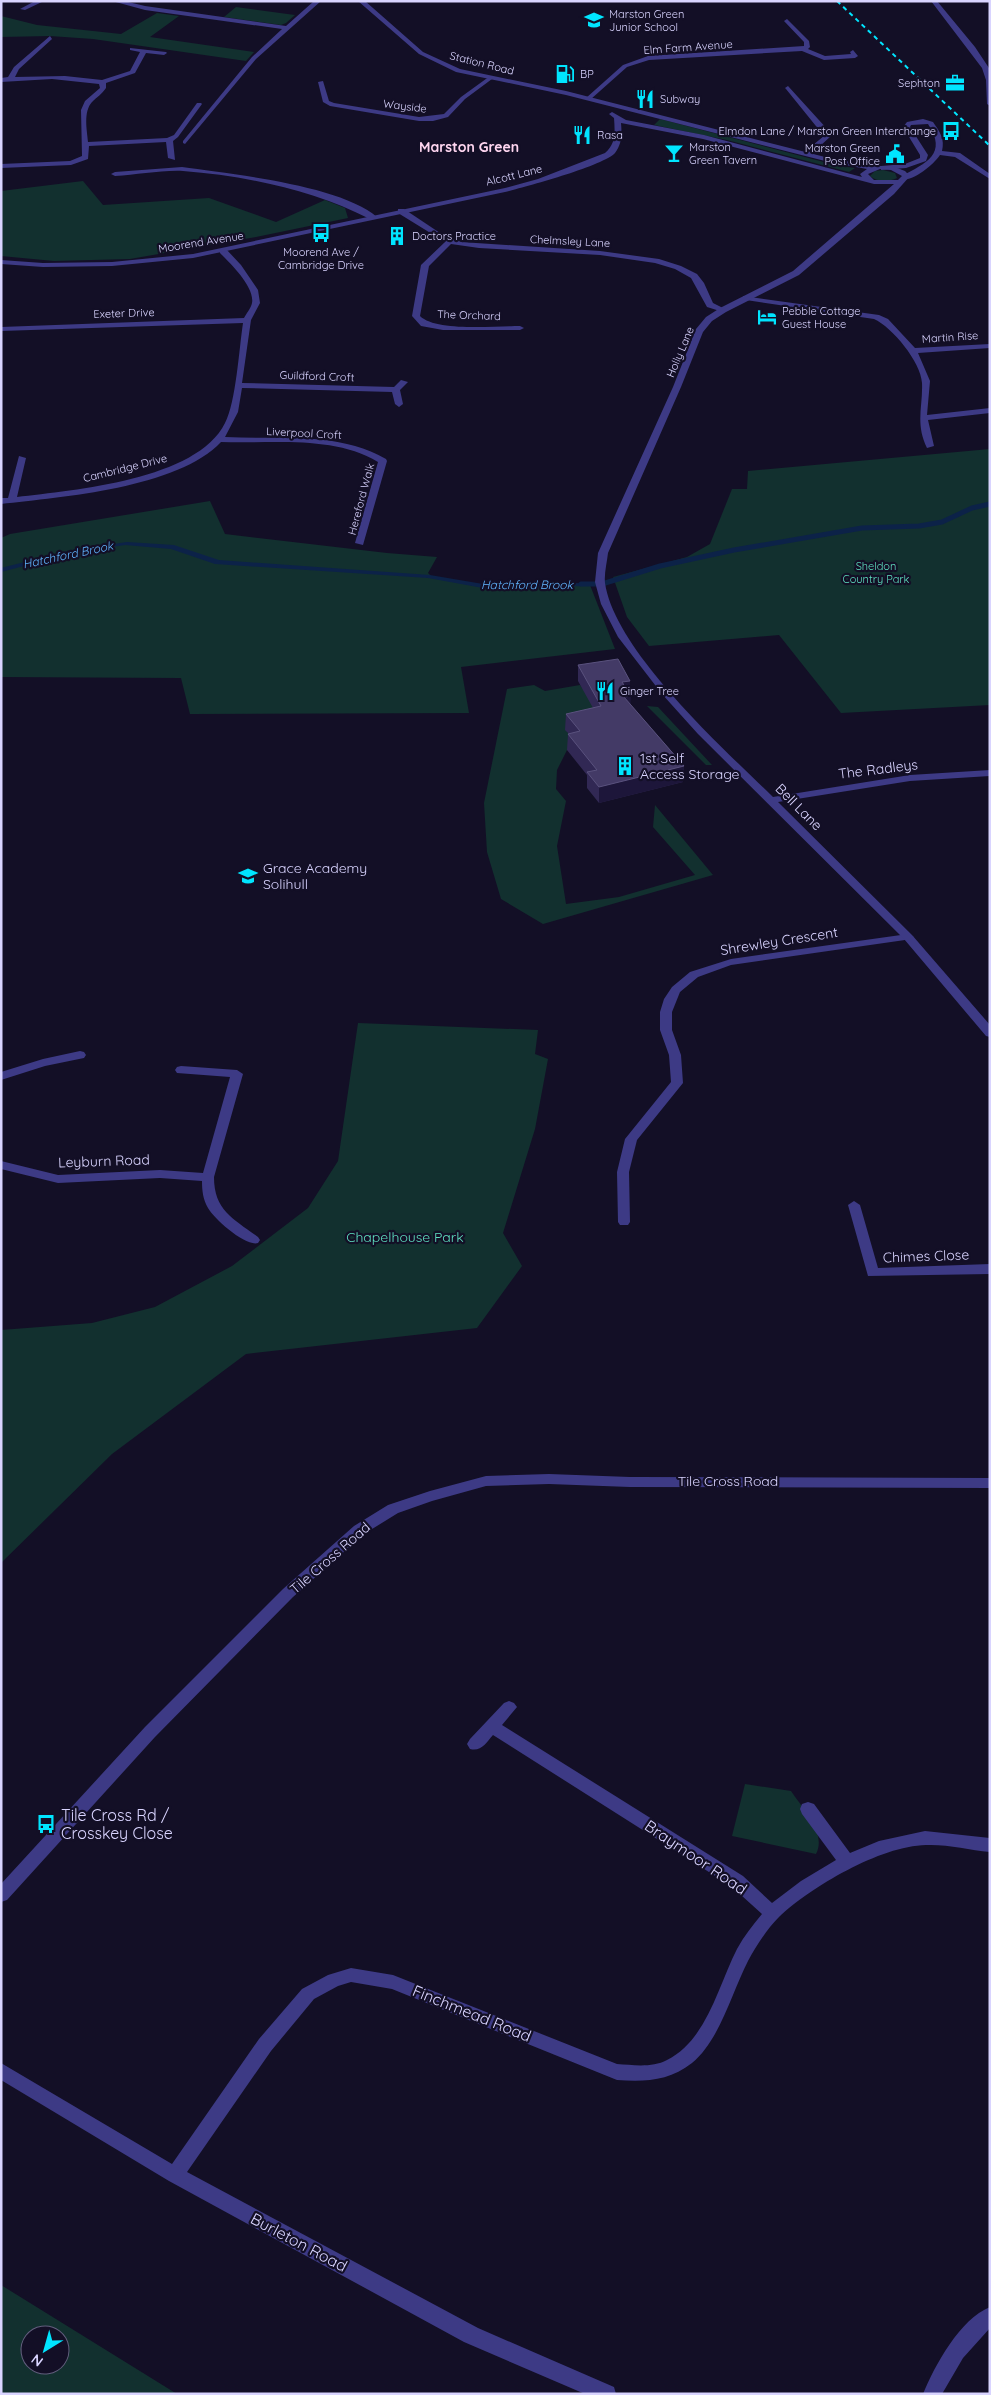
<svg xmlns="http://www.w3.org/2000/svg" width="991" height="2395" viewBox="0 0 991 2395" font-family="Quicksand,sans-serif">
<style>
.green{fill:#12302f;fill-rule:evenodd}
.water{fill:#0c2248}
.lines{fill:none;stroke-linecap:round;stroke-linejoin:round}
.stream{stroke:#0c2248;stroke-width:5}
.minor{fill:#3d3a85;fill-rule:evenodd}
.tertiary{fill:#3d3a85;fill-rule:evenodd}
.rail{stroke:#00e5ff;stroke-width:2;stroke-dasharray:4.5 4;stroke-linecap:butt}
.wall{fill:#312854}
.shaded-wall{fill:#1d163a}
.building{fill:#433a66;stroke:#5a527e}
.labels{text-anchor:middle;stroke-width:4.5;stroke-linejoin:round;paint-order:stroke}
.far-poi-label{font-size:11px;fill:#d9d4ff;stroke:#130f26;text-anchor:start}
.far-street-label{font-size:11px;fill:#d9d4ff;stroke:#130f26}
.far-park-label{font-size:11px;fill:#5fe0c0;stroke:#130f26}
.far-water-label{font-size:12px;font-style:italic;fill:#62b6ff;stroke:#130f26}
.far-quarter-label{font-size:14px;font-weight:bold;fill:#ffd6f0;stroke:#130f26}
.poi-label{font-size:14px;fill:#d9d4ff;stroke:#130f26;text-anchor:start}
.street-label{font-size:14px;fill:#d9d4ff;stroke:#130f26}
.park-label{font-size:14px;fill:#5fe0c0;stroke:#130f26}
.near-poi-label{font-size:16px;fill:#d9d4ff;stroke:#130f26;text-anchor:start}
.near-street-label{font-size:16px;fill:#d9d4ff;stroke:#130f26}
</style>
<rect width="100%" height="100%" fill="#130f26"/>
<!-- green -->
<g class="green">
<polygon points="236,7 295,15 286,23 281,25 224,17"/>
<polygon points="157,13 179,16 150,37 254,52 246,61 93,39 50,36 1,37 1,16 37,25 121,34"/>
<polygon points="660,119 839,166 855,168 849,172 727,140 654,125"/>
<path d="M883 170 895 173 897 178C889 182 877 182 870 176L875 171Z"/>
<polygon points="83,181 103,205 209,198 276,222 325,200 345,208 348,218 256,237 130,259 54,261 1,256 1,191"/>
<polygon points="990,449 990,705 841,713 779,635 649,646 627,617 613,577 687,557 710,544 732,489 747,489 748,471"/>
<polygon points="210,501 225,534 387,553 437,557 428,573 432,577 480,587 590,585 615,649 461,667 469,713 190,714 181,678 1,677 1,538 10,534"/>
<polygon points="534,685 545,691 580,685 604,715 566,730 579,747 567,750 557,770 556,789 566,801 557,846 566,904 619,897 695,875 653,827 655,805 713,875 543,924 501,899 487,852 484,803 507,689"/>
<polygon points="647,706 658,707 712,765 706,765"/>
<polygon points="358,1023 538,1030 535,1054 548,1059 535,1129 503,1233 522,1266 477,1328 246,1354 112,1454 1,1563 1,1330 92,1323 155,1307 232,1266 308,1208 338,1161"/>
<path d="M745 1784 791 1791C803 1809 827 1833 816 1854L732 1836Z"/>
<path d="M1 2285 177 2394H1ZM30 2335H60V2365H30Z"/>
</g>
<!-- water -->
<polygon class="water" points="127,542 174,545 219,560 430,575 483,584 589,583 590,586 483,588 428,578 215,564 171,549 125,545 74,553 1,572 1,568 72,550"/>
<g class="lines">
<!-- stream -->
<polyline class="stream" points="581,584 602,584 660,566 734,550 862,528 919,526 942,522 972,508 990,504"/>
<!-- minor -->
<g class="minor">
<polygon points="35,1 44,1 25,10 20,9"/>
<polygon points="112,1 124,1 145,6 286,26 314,1 321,1 256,59 185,144 183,143 183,141 252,57 282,29 145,10"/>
<polygon points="931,1 937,1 975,47 989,68 990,106 987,104 986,80 982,68"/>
<polygon points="787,19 809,41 810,47 808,49 825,56 851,54 850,52 853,50 858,56 855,58 824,60 802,51 649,60 627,67 591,99 586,98 623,65 648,56 804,46 804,42 784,21"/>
<path d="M50 36 52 39 19 69 15 77 65 76 102 80 130 71 140 52 130 50V48L166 52 167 53 164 55 146 53 135 73 106 83V88C102 94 97 97 92 102 83 112 87 130 88 142L167 138 174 135 197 103H201L202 104 178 137 173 141 175 160 168 158 166 142 89 146 88 159 71 165 1 168V164L70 161 82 156 81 110 85 101 100 88 99 84 52 79 1 82V78L8 77 14 67Z"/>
<polygon points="490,76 493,78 492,79 465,99 448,117 433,121 419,121 330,106 323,102 318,82 323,81 329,101 334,103 419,117 444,114 461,97"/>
<polygon points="788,86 828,130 831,136 809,156 802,154 824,136 786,89 785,88"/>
<path d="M923 119 933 122C940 132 945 139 942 151L960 153 990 174V179L955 157 940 155C933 165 915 180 902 180V176C926 163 948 154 928 124L911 125 910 127 928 155 926 161 906 168 881 170V166L905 164 920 158V155L903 127 907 122Z"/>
<path d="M182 167C231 174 340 185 377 217L370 219C313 190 247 176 183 171 161 170 137 175 115 176L111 174 115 172Z"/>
<path d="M398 209H404L440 233 461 242 600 251 659 259 681 266 697 274 704 283 713 303 727 310 723 312 707 307 691 278 675 269 655 263 600 255 479 248 451 244 429 266 420 316C436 332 496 326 520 326L524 328 520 330H443L421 326 412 316 421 265 445 242 398 213Z"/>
<path d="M220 249H226L241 265 258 290 260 303 251 320 242 383 394 387 401 380 408 382 400 390 403 404 399 407 395 404 392 392 242 388 238 412 225 437C279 440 338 431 386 459L387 461 363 545 355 543 378 462C333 435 272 444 221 442 178 488 62 497 1 504V498H8L19 456 26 458 17 497C74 490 197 480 225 423 236 402 239 349 243 323L1 331V327L244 318C246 314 251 308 252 303 255 287 230 263 220 253Z"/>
<path d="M743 296 879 315 888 319 915 348 990 344V348L918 353 930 381 927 415 990 408V413L928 420 934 446 927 448C915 423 923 407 922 383 921 362 892 327 874 319L746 300H743Z"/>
<polygon points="908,934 914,937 912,939 731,965 698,977 680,992 672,1012 672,1030 681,1055 683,1083 637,1140 629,1172 630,1222 628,1225 620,1225 618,1222 617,1172 625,1139 671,1082 669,1055 660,1030 660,1012 664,999 672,987 690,972 731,959"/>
<polygon points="80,1051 84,1052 86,1055 84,1058 45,1066 1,1080 1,1072 43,1059"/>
<path d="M181 1066 237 1070 243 1074 214 1177C214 1211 234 1219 258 1237L260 1240 258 1243C246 1247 214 1219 208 1208 203 1199 202 1191 202 1181L160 1178 58 1183 1 1169V1161L58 1175 160 1170 203 1173 230 1077 177 1073 175 1070 177 1067Z"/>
<polygon points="854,1201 860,1205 878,1268 990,1264 990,1274 868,1276 848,1205"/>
<path d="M509 1701 514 1703 517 1707 502 1725 743 1876 772 1903 801 1881 836 1860 802 1814 800 1809 802 1804 808 1802 814 1804 850 1853 879 1841 925 1831 990 1838V1852C969 1850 947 1844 926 1845 880 1846 811 1887 779 1917 767 1929 756 1946 748 1961 732 1992 720 2040 692 2063 669 2081 645 2082 617 2080L392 1989 351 1982 338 1986 314 1999 271 2051 187 2172 478 2328 614 2387 616 2394H585L464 2342 169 2181 1 2080V2063L172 2164 259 2039 302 1989 328 1975 351 1968 393 1975 617 2064C633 2065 652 2068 667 2060 707 2040 718 1986 737 1949 744 1936 753 1925 762 1914L731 1886 493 1735C486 1743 481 1752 470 1749L467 1744 470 1739 504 1703Z"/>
<path d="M990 2307V2328L963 2358 942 2394H923C935 2365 960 2319 990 2307Z"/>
</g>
<!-- tertiary -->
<g class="tertiary">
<path d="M358 1H365L423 52 460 69 566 91 829 158 877 166H892L905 171 910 176 894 194 799 275 726 312 712 321 703 332 681 387 608 553C607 562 604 574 605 583 615 651 724 749 773 797L910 775 990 770V776L910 781 778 802 912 935 990 1025V1037L986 1036 904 939 698 734 662 694 618 637 601 604 595 582 598 553 673 387 696 329 706 317 720 308 793 271 894 184H874L703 139 621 123C622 134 622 144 615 153 603 166 525 187 505 192L193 258 112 266 43 267 1 264V260L43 263 112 262 193 254 505 188 538 179 605 153C616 144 615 132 614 118L609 114 612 112 626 120 704 135 862 177 860 174 867 169 829 162 566 95 456 72 419 54ZM880 169 891 170 902 176 898 180H874L868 174Z"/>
<polygon points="549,1474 630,1477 990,1478 990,1488 630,1487 549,1484 486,1486 432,1501 398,1513 364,1534 293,1597 155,1737 7,1900 1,1902 1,1884 145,1727 283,1589 354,1526 388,1505 430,1491 486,1476"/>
</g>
<!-- rail -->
<polyline class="rail" points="837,1 990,146"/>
</g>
<!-- wall -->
<polygon class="wall" points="578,665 630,694 630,704 684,766 683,782 599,803 587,788 587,775 567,750 568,734 569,734 565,730 566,714 593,708 578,681"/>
<!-- shaded-wall -->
<g class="shaded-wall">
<polygon points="630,681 630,696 631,696 630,711 624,697 622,682"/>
<polygon points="684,766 683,782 599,803 599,787"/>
</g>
<!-- building -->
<polygon class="building" points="618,659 630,681 622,682 631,696 624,697 684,766 599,787 587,772 597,770 568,734 580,731 566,714 601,706 578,665"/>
<!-- icons -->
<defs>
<g id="school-bare" transform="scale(1.5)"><path d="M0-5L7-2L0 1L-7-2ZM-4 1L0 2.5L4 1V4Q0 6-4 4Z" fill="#00e5ff" stroke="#130f26" stroke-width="2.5" paint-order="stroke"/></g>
<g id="fuel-bare" transform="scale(1.5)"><path d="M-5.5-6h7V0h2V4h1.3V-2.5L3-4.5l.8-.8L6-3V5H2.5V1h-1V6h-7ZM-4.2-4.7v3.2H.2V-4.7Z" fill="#00e5ff" stroke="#130f26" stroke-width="2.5" paint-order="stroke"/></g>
<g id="office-bare" transform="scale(1.5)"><path d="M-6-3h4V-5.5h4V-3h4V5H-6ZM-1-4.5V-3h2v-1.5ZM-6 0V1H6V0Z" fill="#00e5ff" stroke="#130f26" stroke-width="2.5" paint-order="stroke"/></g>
<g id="restaurant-bare" transform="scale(1.5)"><path d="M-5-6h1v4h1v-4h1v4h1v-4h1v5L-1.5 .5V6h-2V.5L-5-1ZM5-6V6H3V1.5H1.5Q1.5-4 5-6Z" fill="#00e5ff" stroke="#130f26" stroke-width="2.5" paint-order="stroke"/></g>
<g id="bus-bare" transform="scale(1.5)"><path d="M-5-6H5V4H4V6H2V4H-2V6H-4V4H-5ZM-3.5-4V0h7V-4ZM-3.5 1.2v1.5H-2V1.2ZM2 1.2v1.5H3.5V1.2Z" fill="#00e5ff" stroke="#130f26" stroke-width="2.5" paint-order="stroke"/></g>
<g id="bar-bare" transform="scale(1.5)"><path d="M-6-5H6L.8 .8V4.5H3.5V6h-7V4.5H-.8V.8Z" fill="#00e5ff" stroke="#130f26" stroke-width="2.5" paint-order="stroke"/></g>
<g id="civic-bare" transform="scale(1.5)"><path d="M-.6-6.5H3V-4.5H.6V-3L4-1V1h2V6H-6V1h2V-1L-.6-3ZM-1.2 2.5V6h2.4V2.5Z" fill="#00e5ff" stroke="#130f26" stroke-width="2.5" paint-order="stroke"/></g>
<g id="building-bare" transform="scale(1.5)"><path d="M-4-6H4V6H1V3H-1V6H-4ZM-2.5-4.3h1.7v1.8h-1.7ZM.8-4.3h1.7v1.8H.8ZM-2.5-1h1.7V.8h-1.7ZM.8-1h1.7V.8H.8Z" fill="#00e5ff" stroke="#130f26" stroke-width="2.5" paint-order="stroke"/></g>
<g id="hotel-bare" transform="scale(1.5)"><path d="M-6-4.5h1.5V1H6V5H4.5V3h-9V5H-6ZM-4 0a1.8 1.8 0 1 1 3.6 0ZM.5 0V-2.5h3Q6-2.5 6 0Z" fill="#00e5ff" stroke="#130f26" stroke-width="2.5" paint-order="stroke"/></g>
</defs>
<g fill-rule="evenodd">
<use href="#school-bare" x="594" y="20"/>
<use href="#fuel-bare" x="565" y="74"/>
<use href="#office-bare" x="955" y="83"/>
<use href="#restaurant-bare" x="645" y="99"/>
<use href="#bus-bare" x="951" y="131"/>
<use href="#restaurant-bare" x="582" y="135"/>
<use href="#bar-bare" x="674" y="153"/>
<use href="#civic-bare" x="895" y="154"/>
<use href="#bus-bare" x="321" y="233"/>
<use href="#building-bare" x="397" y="236"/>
<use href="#hotel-bare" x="767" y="317"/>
<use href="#restaurant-bare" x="605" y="691"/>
<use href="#building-bare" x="625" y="766"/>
<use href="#school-bare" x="248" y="876"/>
<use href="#bus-bare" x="46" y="1824"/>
</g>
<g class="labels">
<!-- far-poi labels -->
<g class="far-poi-label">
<text x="609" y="18">Marston Green<tspan x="609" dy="13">Junior School</tspan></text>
<text x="580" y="78">BP</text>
<text x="940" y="87" text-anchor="end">Sephton</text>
<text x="660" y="103">Subway</text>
<text x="936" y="135" text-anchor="end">Elmdon Lane / Marston Green Interchange</text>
<text x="597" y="139">Rasa</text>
<text x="689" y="151">Marston<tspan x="689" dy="13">Green Tavern</tspan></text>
<text x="880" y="152" text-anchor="end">Marston Green<tspan x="880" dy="13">Post Office</tspan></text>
<text x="412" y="240">Doctors Practice</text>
<text x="321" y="256" text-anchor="middle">Moorend Ave /<tspan x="321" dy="13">Cambridge Drive</tspan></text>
<text x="782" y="315">Pebble Cottage<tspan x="782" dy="13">Guest House</tspan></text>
<text x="620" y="695">Ginger Tree</text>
</g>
<!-- far-street labels -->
<g class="far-street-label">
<text transform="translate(688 47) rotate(-4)" y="4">Elm Farm Avenue</text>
<text transform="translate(482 63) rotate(14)" y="4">Station Road</text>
<text transform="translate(405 106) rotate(7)" y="4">Wayside</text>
<text transform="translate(514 175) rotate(-14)" y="4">Alcott Lane</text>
<text transform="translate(570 241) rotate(3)" y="4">Chelmsley Lane</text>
<text transform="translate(201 242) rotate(-9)" y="4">Moorend Avenue</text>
<text transform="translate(124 313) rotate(-2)" y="4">Exeter Drive</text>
<text transform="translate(469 315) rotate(2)" y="4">The Orchard</text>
<text transform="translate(950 337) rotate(-4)" y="4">Martin Rise</text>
<text transform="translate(680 352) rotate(-67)" y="4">Holly Lane</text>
<text transform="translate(317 376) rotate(2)" y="4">Guildford Croft</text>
<text transform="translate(304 433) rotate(3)" y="4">Liverpool Croft</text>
<text transform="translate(125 468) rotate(-14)" y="4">Cambridge Drive</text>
<text transform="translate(361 499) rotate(-75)" y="4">Hereford Walk</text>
</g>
<!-- far-park labels -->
<g class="far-park-label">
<text x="876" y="570">Sheldon<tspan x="876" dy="13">Country Park</tspan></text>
</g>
<!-- far-water labels -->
<g class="far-water-label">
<text transform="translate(68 555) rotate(-12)" y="4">Hatchford Brook</text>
<text x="527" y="589">Hatchford Brook</text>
</g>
<!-- far-quarter labels -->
<g class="far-quarter-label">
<text x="469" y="152">Marston Green</text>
</g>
<!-- poi labels -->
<g class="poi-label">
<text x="640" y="763">1st Self<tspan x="640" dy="16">Access Storage</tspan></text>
<text x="263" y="873">Grace Academy<tspan x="263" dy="16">Solihull</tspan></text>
</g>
<!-- street labels -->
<g class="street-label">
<text transform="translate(878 769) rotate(-7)" y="5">The Radleys</text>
<text transform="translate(799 807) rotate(45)" y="5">Bell Lane</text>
<text transform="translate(779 941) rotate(-9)" y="5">Shrewley Crescent</text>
<text transform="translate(104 1161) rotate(-2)" y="5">Leyburn Road</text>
<text transform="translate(926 1256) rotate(-2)" y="5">Chimes Close</text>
<text x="728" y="1486">Tile Cross Road</text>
<text transform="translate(330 1558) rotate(-41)" y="5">Tile Cross Road</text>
</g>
<!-- park labels -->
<g class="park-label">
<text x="405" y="1242">Chapelhouse Park</text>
</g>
<!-- near-poi labels -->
<g class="near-poi-label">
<text x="61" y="1821">Tile Cross Rd /<tspan x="61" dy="18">Crosskey Close</tspan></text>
</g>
<!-- near-street labels -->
<g class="near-street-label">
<text transform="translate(696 1857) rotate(34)" y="6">Braymoor Road</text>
<text transform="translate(472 2013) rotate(22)" y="6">Finchmead Road</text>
<text transform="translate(299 2242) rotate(28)" y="6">Burleton Road</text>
</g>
</g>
<!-- border -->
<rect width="991" height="2395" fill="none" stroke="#d9d4ff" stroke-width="5"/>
<!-- north arrow -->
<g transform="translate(45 2350) rotate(217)"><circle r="24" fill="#130f26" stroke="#625e7d"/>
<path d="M0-4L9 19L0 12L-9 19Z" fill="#00e5ff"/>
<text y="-8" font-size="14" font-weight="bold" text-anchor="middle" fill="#d9d4ff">N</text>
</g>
</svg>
